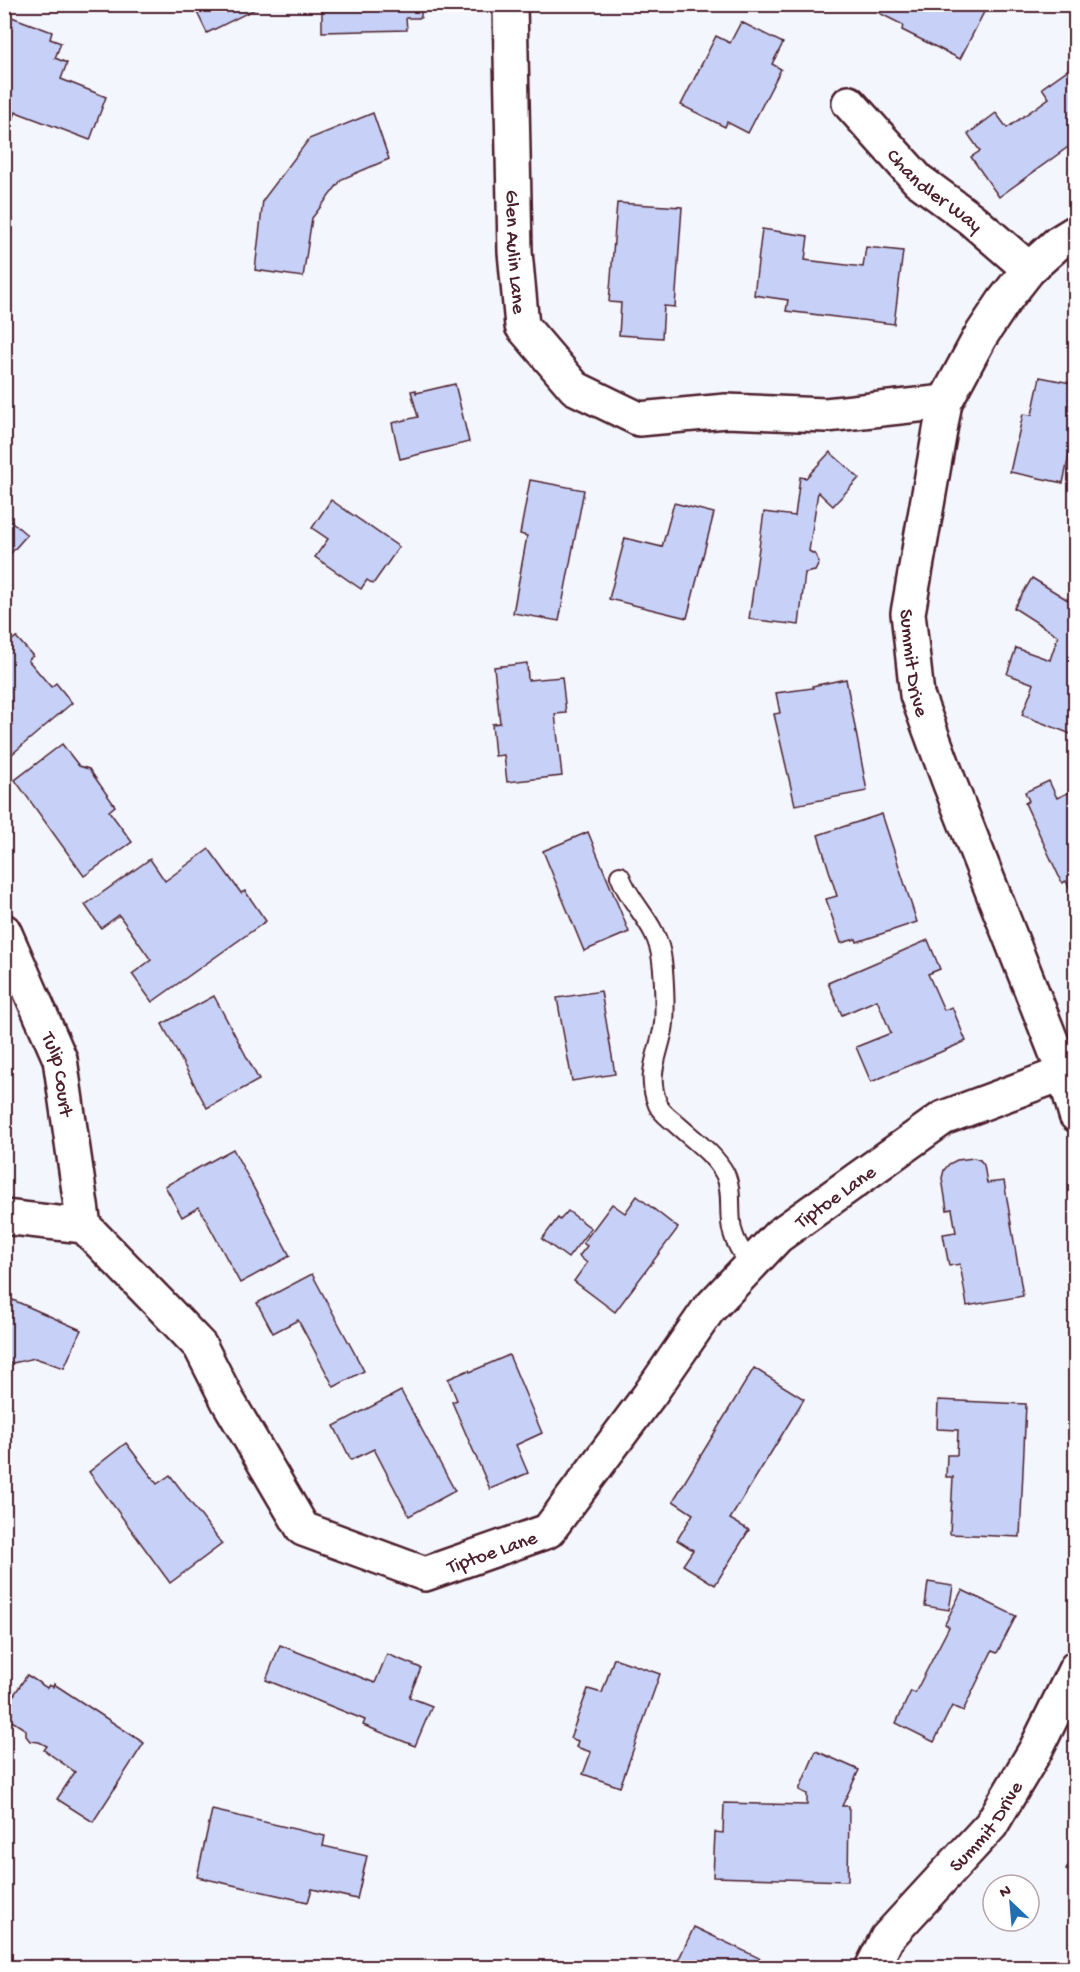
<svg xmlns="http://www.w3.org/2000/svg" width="1080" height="1972" viewBox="0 0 1080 1972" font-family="'Gochi Hand',sans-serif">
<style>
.building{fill:#c7d1f8;stroke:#4a1f2b;stroke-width:1.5}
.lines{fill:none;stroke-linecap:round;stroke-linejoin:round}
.service-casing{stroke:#4a1f2b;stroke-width:22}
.minor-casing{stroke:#4a1f2b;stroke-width:38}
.service{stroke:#fff;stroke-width:18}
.minor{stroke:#fff;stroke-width:33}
.labels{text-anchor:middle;stroke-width:4.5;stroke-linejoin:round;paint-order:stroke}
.street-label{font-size:20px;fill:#4a1f2b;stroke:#fff}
</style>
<rect width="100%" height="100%" fill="#f4f6fe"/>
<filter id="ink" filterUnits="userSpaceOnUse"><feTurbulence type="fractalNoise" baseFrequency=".0167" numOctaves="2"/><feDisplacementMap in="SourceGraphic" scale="12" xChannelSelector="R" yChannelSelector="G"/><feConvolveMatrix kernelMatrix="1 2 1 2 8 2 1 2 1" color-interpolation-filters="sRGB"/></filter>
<g filter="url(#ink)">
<!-- building -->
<g class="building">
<polygon points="193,4 265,4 207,33"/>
<polygon points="322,4 421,4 421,18 406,18 407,30 322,32"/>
<polygon points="883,4 984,4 986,5 983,9 985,10 960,59 902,30 903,25 879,13"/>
<polygon points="9,16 52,32 50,39 61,43 55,58 67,63 61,79 106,97 90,140 16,112 4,143 4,29"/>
<polygon points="741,22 783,43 772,64 781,69 748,133 727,122 725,127 681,105 716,36 730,43"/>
<polygon points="1076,64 1076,137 1072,139 1075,142 999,197 971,157 980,151 968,134 996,113 1007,128 1049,98 1042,88"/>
<polygon points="373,113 389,159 342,179 312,218 303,277 255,270 263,200 309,139"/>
<polygon points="617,203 682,207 675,307 664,306 662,338 619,335 621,303 609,302"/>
<polygon points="762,229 808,236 805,260 863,267 866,247 903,251 894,324 786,311 788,300 754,295"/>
<polygon points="1040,377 1076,384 1076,396 1070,423 1076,424 1063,483 1010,472 1023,414 1032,415"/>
<polygon points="455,384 469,442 400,459 392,423 418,417 411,391 416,390 416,393"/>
<polygon points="830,452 859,478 833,506 818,492 809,551 816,555 819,563 815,571 805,573 799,625 749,619 764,512 795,516 800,477 806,478"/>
<polygon points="530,480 584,490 559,621 513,613 527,536 520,534"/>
<polygon points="331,500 399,547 373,584 367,580 361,589 315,557 328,539 312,528"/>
<polygon points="674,503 714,513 687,618 609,599 625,538 662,547"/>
<polygon points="4,515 27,535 4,561"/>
<polygon points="1032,578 1076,605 1076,705 1073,711 1076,712 1076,736 1022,715 1034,684 1007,674 1016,648 1050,660 1058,636 1014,608"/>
<polygon points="16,637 33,656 28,660 51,687 56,683 72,703 11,755 4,747 4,643 8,639 10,642"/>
<polygon points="527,663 528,680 562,677 566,713 555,714 562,776 507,782 504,755 495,756 492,724 500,723 494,667"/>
<polygon points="846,679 867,791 795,805 774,714 780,713 776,693 813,688 812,686"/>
<polygon points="62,744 79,766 89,769 115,806 109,811 132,842 84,876 15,780"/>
<polygon points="1049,781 1057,798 1076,789 1076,901 1066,881 1062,883 1025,803 1029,801 1025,792"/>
<polygon points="882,814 917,922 857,942 856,939 841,943 826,899 837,896 818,835"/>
<polygon points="588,832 629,932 584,951 543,851"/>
<polygon points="209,849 241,893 245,891 266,921 152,1002 132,974 151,960 119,915 101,928 85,905 150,859 165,881"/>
<polygon points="928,940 940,969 928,974 944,1010 952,1007 966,1041 871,1082 856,1047 891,1033 877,1000 842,1015 828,983"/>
<polygon points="601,991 615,1074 572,1081 557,998"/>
<polygon points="214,996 259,1080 207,1108 162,1024"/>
<polygon points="233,1149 290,1256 240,1283 199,1207 182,1217 165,1186"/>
<polygon points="974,1158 980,1160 984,1165 987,1183 1004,1181 1023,1296 967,1306 960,1264 949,1266 943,1234 956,1232 952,1209 947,1210 942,1178 944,1170 949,1164 957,1160"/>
<polygon points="637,1196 678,1228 615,1312 574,1281 587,1263 579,1256 587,1246 583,1243 612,1204 625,1213"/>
<polygon points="568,1211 591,1228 568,1258 542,1239 558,1218 560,1220"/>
<polygon points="312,1274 364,1371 334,1387 298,1320 273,1333 257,1303"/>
<polygon points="13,1300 81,1330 64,1368 35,1358 4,1365 4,1315"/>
<polygon points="509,1355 542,1433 516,1445 528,1473 490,1489 452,1402 457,1400 448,1379 469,1370 470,1372"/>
<polygon points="754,1368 804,1399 730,1519 749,1530 715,1585 683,1565 693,1550 677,1540 693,1514 673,1501"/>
<polygon points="401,1391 455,1491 409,1516 374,1449 351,1460 334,1426"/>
<polygon points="938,1400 1026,1404 1020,1537 950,1534 953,1477 946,1477 947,1455 957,1455 958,1430 937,1429"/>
<polygon points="126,1443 157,1484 170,1475 222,1544 170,1583 89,1472"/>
<polygon points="928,1582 953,1586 949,1610 925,1606"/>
<polygon points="962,1590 1016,1616 997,1653 992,1651 963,1711 952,1706 934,1742 896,1723 911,1691 915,1693 949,1627 945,1624"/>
<polygon points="280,1645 375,1683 387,1654 421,1668 409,1697 432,1706 415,1746 363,1725 365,1720 266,1680"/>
<polygon points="614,1658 660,1674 620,1787 583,1774 591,1752 576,1747 578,1741 570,1738 588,1689 602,1693"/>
<polygon points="27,1675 47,1688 49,1685 53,1687 54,1684 144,1743 93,1822 57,1799 75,1772 44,1750 47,1746 39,1742 30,1741 26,1736 26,1730 7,1718 9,1714 4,1710"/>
<polygon points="816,1751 859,1770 842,1806 849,1806 848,1881 713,1877 715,1832 723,1833 724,1803 807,1805 807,1794 799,1790"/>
<polygon points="212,1810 325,1836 323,1846 367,1856 357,1899 312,1889 308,1902 197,1877"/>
<polygon points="1076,1853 1076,1875 1066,1870"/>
<polygon points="694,1927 780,1968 676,1968 675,1967"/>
</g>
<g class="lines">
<!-- service casing -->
<g class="service-casing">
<path id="service" d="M620 876C632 908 658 923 662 961 664 975 666 1017 663 1030 657 1059 646 1075 658 1105 661 1112 668 1117 674 1122 691 1138 714 1153 725 1174 734 1193 727 1214 733 1233 736 1245 744 1255 751 1265"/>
</g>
<!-- minor casing -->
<g class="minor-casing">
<g id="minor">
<path id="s1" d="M510 4 515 252 522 326 575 388 639 419 726 411 826 415 945 402"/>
<path id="s2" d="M849 103 918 180 971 219 1029 269"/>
<path id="s3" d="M1076 232 1058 243 1029 269 1004 301 980 337 945 402 908 613 917 695 950 784 1064 1073 1076 1115"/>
<path id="s4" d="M4 931 60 1059 84 1226"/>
<path id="s5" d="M4 1217 84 1226 159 1303 200 1346 228 1401 303 1529 425 1574 548 1531 650 1394 708 1310 778 1236 943 1118 1064 1073"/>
<path id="s6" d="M872 1968 887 1938 991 1825 1035 1751 1076 1668"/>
</g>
</g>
<!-- service -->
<use href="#service" class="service"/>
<!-- minor -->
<use href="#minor" class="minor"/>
</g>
</g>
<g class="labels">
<!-- street labels -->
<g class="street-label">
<text dy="7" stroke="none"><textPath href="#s2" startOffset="123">Chandler Way</textPath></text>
<text dy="7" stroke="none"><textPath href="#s1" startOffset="248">Glen Aulin Lane</textPath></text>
<text dy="7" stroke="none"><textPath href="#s3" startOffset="482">Summit Drive</textPath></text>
<text dy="7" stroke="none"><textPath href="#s4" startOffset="154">Tulip Court</textPath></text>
<text dy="7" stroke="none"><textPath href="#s5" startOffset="1162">Tiptoe Lane</textPath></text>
<text dy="7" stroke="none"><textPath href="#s5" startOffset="658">Tiptoe Lane</textPath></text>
<text dy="7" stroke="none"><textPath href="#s6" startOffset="183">Summit Drive</textPath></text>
</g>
</g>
<!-- margin -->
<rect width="1080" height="1972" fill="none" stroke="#fff" stroke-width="24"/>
<rect x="12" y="12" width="1056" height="1948" fill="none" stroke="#4a1f2b" stroke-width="2" filter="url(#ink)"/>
<!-- north arrow -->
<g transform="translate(1011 1903) rotate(334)"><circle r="28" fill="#ffffff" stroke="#b7a5aa" stroke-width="1.5"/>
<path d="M0-4.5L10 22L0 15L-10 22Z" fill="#1f6fb2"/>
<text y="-9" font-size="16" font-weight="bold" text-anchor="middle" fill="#4a1f2b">N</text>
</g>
</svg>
